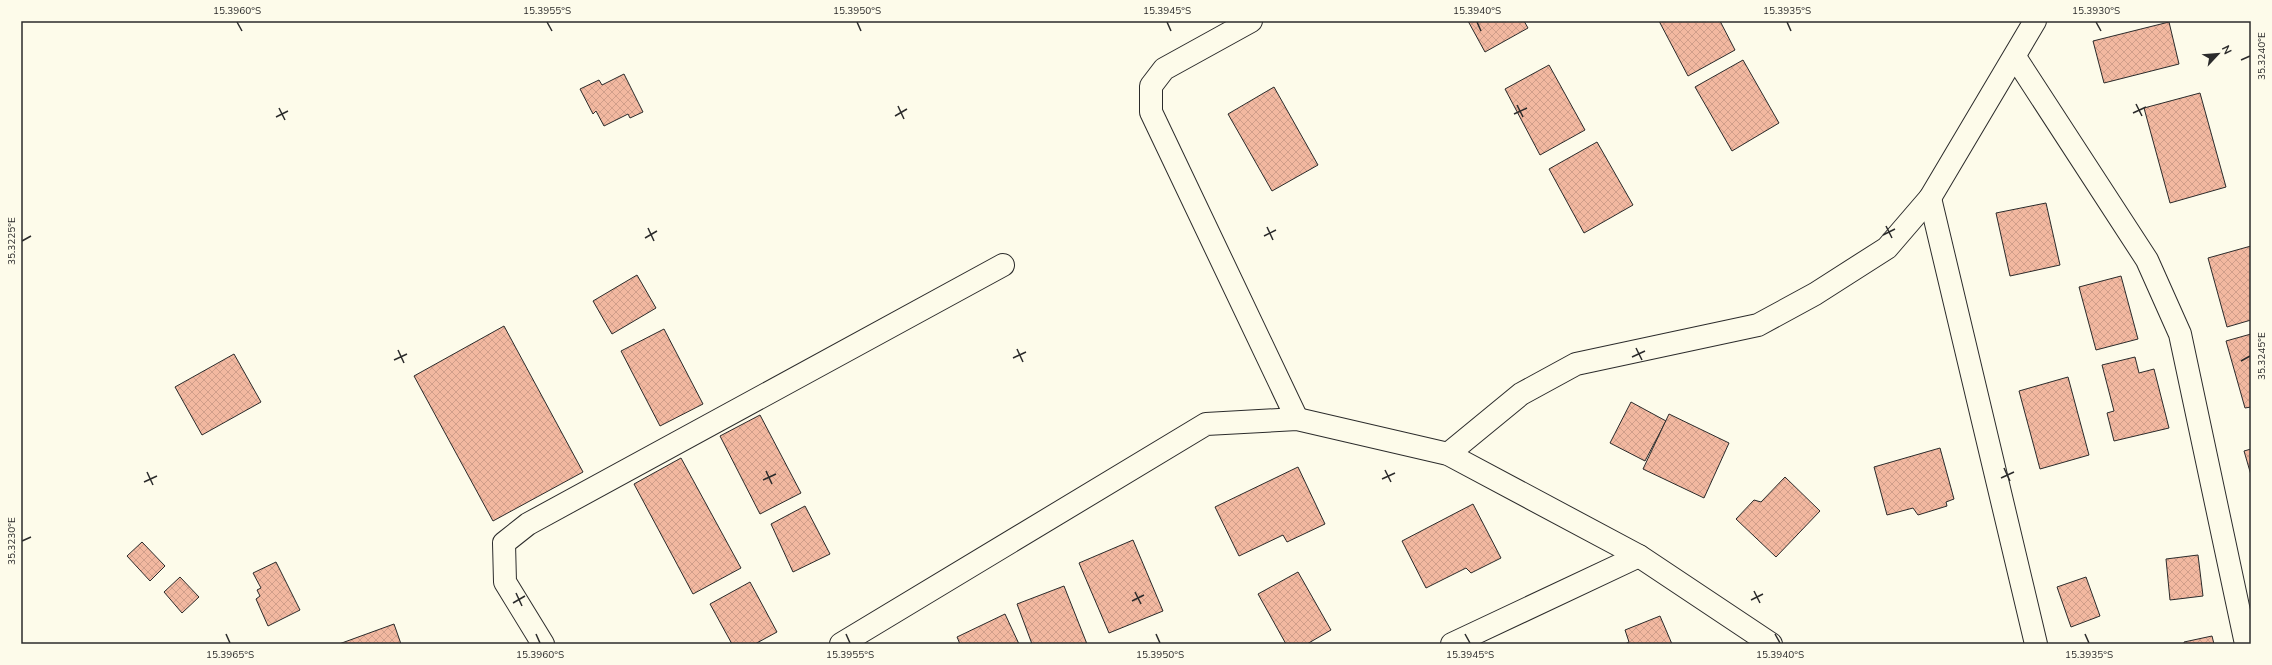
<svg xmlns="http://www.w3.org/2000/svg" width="2272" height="665" viewBox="0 0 2272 665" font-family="'Nunito Sans',sans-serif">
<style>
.building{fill:url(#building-cross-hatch);stroke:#2b2b2b}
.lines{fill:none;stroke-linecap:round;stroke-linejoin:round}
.minor-casing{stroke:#2b2b2b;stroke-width:24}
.minor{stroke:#fdfbea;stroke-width:22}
.ticks{fill:none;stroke:#2b2b2b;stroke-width:1.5}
.neatline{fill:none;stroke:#2b2b2b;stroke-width:1.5}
.ticks-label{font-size:10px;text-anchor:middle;fill:#2b2b2b}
</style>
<defs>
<pattern id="building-cross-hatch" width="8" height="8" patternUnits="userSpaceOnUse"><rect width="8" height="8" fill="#f2b8a0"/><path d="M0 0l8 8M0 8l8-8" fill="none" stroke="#d09e8a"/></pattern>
</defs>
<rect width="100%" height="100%" fill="#fdfbea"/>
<!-- building -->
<g class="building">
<polygon points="1468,21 1524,21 1528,28 1485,52"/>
<polygon points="1659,21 1720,21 1735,50 1688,76"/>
<polygon points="2169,22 2179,64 2104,83 2093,41"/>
<polygon points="1743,60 1779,123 1732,151 1695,87"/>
<polygon points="1549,65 1585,130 1540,155 1505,89"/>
<polygon points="624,74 643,112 630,118 628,114 604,126 596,111 593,114 580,89 599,80 602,85"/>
<polygon points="1274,87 1318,165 1272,191 1228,114"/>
<polygon points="2200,93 2226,187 2170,203 2144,108"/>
<polygon points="1597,142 1633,205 1584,233 1549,169"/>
<polygon points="2046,203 2060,265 2010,276 1996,213"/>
<polygon points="2251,246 2251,320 2227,327 2208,258"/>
<polygon points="637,275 656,308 612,334 593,301"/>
<polygon points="2121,276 2138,339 2096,350 2079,287"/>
<polygon points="504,326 583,472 493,521 414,376"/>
<polygon points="664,329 703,404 660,426 621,351"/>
<polygon points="2251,334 2251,407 2245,408 2226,341"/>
<polygon points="234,354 261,402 202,435 175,387"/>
<polygon points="2135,357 2139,373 2154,369 2169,428 2114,441 2107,413 2114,411 2102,365"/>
<polygon points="2068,377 2089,455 2040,469 2019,391"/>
<polygon points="1631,402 1666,421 1645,461 1610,443"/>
<polygon points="1669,414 1729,443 1704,498 1643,469"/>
<polygon points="760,415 801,493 760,514 720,436"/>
<polygon points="1940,448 1954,499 1946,502 1947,506 1918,515 1913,508 1887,515 1874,467"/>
<polygon points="2251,449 2251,475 2244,451"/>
<polygon points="681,458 741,568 693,594 634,484"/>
<polygon points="1298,467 1325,524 1287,542 1283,535 1239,556 1215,507"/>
<polygon points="1785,477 1820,511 1776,557 1736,519 1754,500 1761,502"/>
<polygon points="1473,504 1501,558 1471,573 1466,568 1426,588 1402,541"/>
<polygon points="805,506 830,554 793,572 771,524"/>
<polygon points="1133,540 1163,611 1109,633 1079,563"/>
<polygon points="142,542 165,566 150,581 127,556"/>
<polygon points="2198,555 2203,596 2170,600 2166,559"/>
<polygon points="276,562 300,610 268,626 256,599 260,596 257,590 261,588 253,573"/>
<polygon points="1298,572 1331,630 1307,644 1286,644 1258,594"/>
<polygon points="180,577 199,597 182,613 164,592"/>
<polygon points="2086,577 2100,616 2071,627 2057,587"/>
<polygon points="750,582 777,632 755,644 732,644 710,604"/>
<polygon points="1064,586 1087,644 1032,644 1017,604"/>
<polygon points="1005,614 1019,644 960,644 957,637"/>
<polygon points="1660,616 1672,644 1625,644 1629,642 1625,630"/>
<polygon points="394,624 401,644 339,644"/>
<polygon points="2212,636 2214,644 2184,644 2184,642"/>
</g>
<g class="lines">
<!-- minor casing -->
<g class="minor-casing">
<g id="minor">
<polyline points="1251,21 1164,69 1151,86 1151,112 1297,419"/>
<polyline points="2015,57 2147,260 2180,334 2246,644"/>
<polyline points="1930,198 2036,644"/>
<polyline points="1448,454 1521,394 1576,364 1758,325 1815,294 1887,248 1930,198 2035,21"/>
<polyline points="543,644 505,582 504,543 528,524 1003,265"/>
<polyline points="841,644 1206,424 1297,419 1448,454 1639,556 1771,644"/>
<polyline points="1452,644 1639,556"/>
</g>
</g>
<!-- minor -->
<use href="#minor" class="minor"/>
</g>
<!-- ticks -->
<path class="ticks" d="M237 22 242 31M547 22 552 31M857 22 861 31M1167 22 1171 31M1477 22 1481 31M1787 22 1791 31M2096 22 2101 31M2241 60 2250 56M2136 104 2142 116M1517 105 1523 117M898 106 904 119M279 108 285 120M2133 113 2146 107M1514 114 1527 108M895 116 907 109M276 117 288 111M1886 226 1892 238M1267 227 1273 240M648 228 654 241M1883 235 1895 229M1264 236 1276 230M645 238 657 231M22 241 31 236M1636 348 1642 360M1017 349 1023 362M398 350 404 363M1632 357 1645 351M1013 358 1026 352M394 360 407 354M2241 361 2250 356M2004 468 2010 481M1385 470 1391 482M766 471 772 484M147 472 153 485M2001 478 2014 472M1382 479 1395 473M763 480 776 474M144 482 157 476M22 541 31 537M1754 591 1760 603M1135 592 1141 604M516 593 522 606M1751 600 1763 594M1132 601 1144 595M513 603 525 596M226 634 230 643M536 634 540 643M846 634 850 643M1156 634 1160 643M1465 634 1470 643M1775 634 1780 643M2085 634 2089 643"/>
<!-- border -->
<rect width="2272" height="665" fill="none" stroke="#fdfbea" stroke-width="44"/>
<!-- north arrow -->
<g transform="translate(2218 54) rotate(64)" stroke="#fdfbea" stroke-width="3" paint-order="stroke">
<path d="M0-3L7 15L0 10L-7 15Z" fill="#2b2b2b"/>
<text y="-6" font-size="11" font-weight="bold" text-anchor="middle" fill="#2b2b2b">N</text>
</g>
<rect x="22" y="22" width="2228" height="621" class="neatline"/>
<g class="ticks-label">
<text x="237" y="14">15.3960°S</text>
<text x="547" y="14">15.3955°S</text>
<text x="857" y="14">15.3950°S</text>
<text x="1167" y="14">15.3945°S</text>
<text x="1477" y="14">15.3940°S</text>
<text x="1787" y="14">15.3935°S</text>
<text x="2096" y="14">15.3930°S</text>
<text transform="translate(2261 56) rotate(-90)" y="4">35.3240°E</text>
<text transform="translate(11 241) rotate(-90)" y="4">35.3225°E</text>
<text transform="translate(2261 356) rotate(-90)" y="4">35.3245°E</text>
<text transform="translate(11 541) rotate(-90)" y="4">35.3230°E</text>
<text x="230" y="658">15.3965°S</text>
<text x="540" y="658">15.3960°S</text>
<text x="850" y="658">15.3955°S</text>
<text x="1160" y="658">15.3950°S</text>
<text x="1470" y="658">15.3945°S</text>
<text x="1780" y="658">15.3940°S</text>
<text x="2089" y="658">15.3935°S</text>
</g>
</svg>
